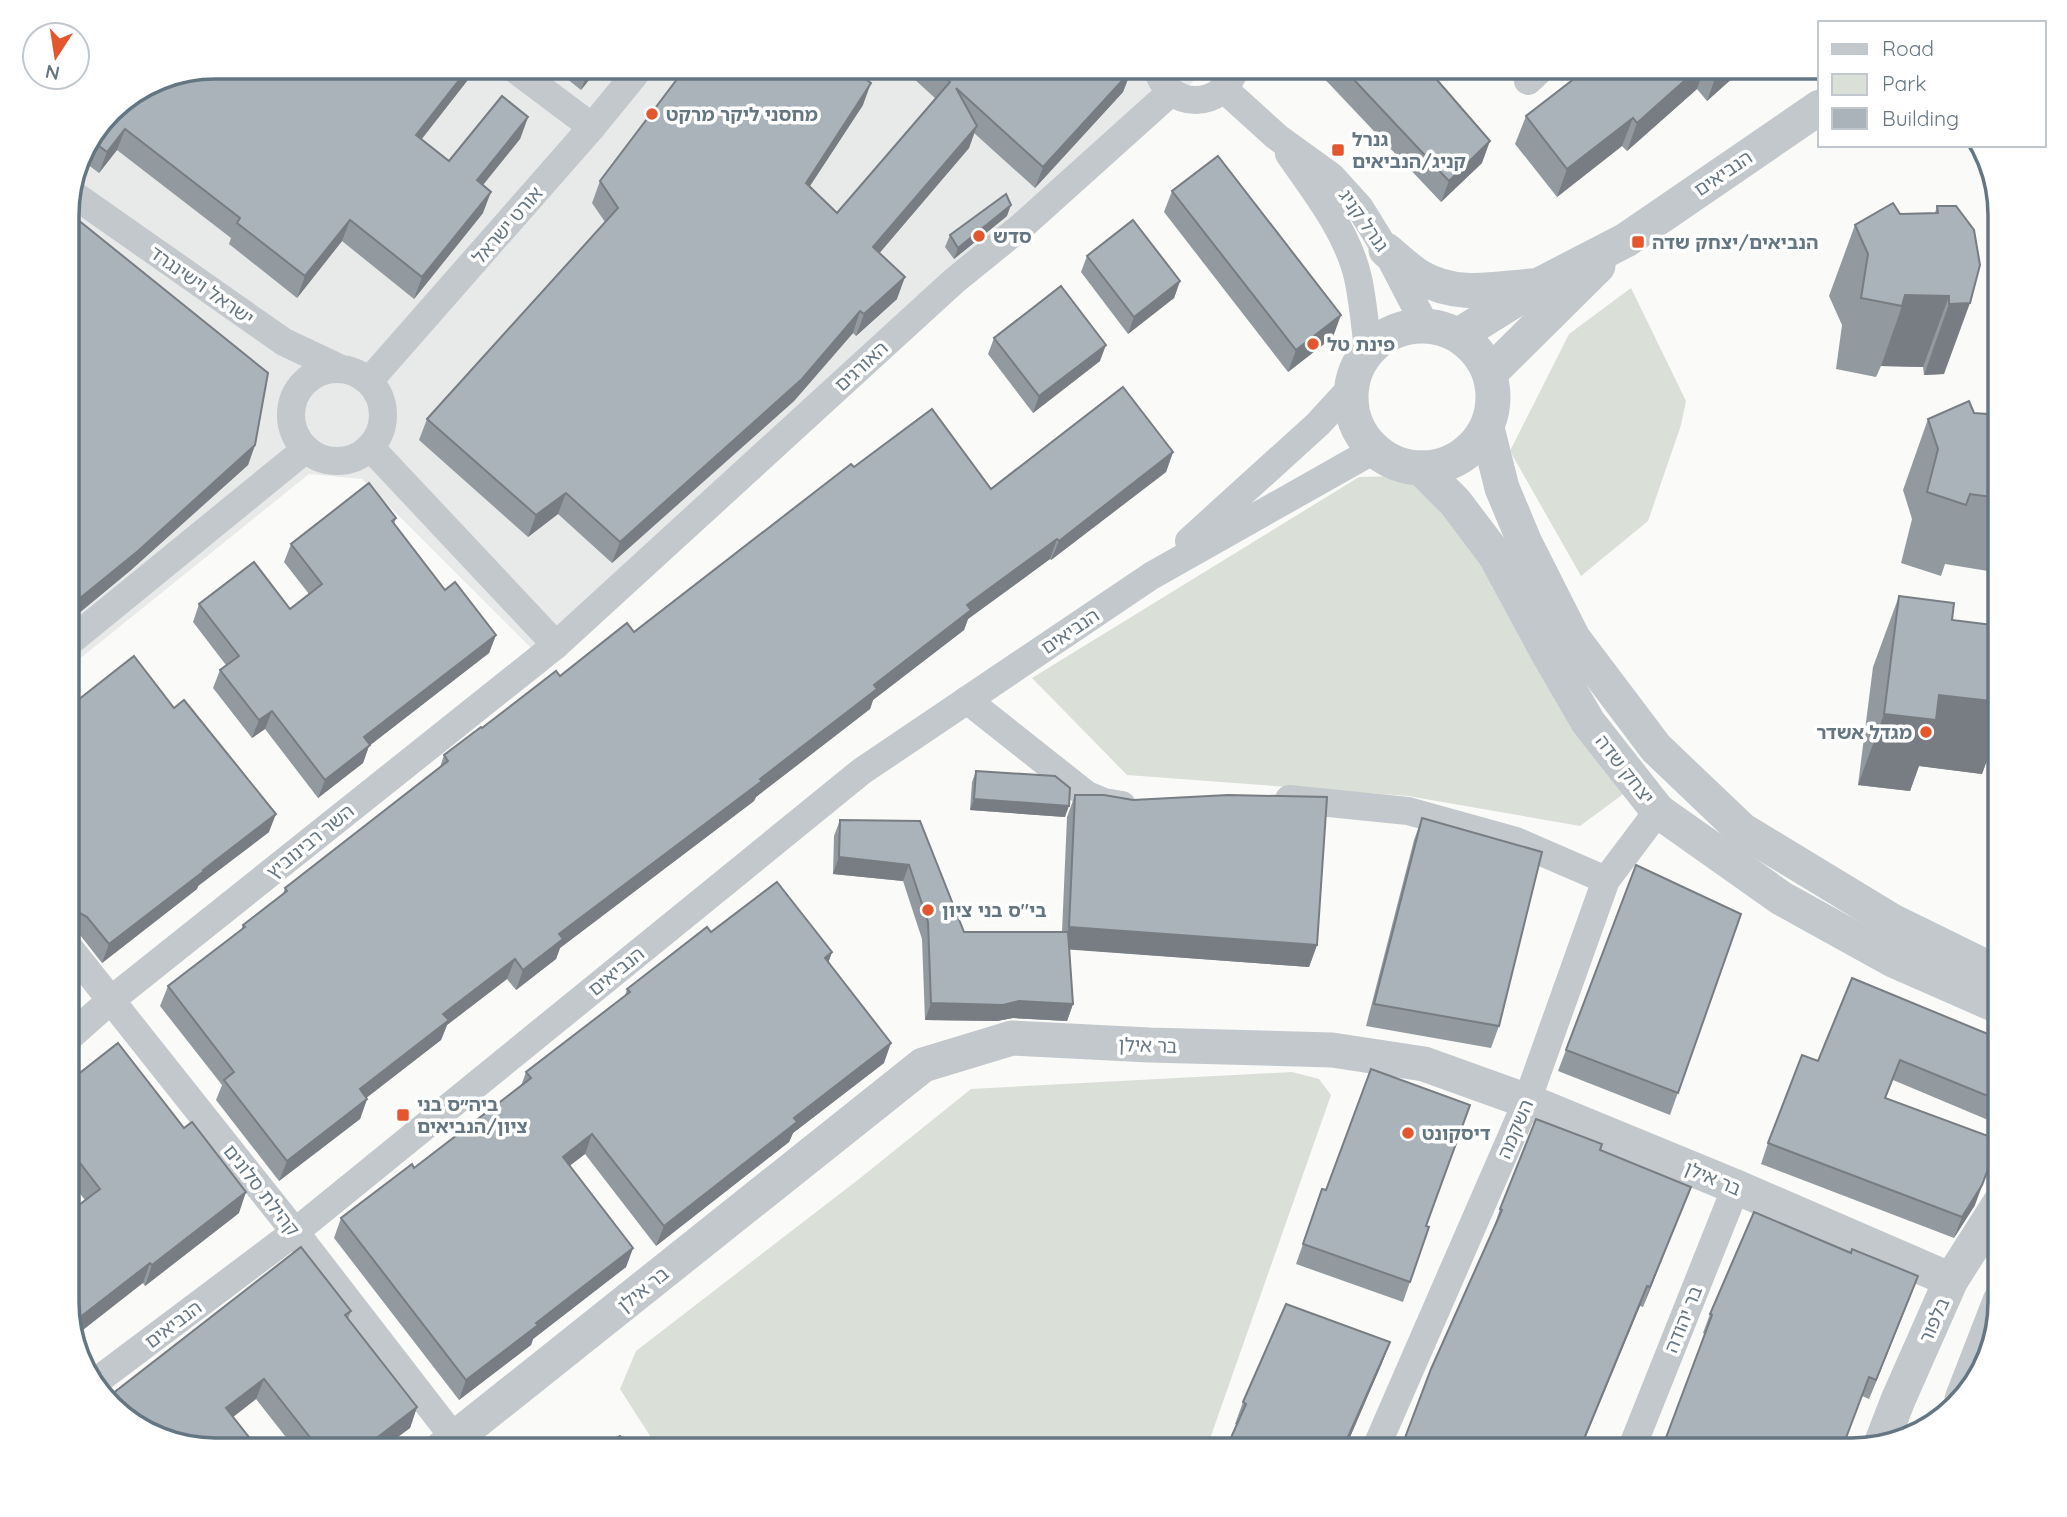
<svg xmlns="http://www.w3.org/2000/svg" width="2067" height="1517" viewBox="0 0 2067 1517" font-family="Quicksand,'Noto Sans Hebrew',sans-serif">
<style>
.built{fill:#e8e9e9}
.green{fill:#dadfd7}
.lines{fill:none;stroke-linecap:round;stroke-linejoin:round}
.minor{stroke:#c3c8cc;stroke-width:28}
.tertiary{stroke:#c3c8cc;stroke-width:35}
.wall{fill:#929a9f}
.shaded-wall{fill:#777d82}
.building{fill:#aab3b9;stroke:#777d82;stroke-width:2}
.poi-dot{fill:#e4572e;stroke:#fff;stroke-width:2.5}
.labels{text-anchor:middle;stroke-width:7;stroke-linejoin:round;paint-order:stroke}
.poi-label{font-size:19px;font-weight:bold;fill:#657683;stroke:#fff;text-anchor:start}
.street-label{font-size:19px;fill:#657683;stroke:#fff}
.rim{fill:none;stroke:#657683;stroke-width:3.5}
</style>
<rect width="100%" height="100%" fill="#fafaf8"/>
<!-- built -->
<polygon class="built" points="215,67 1210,67 534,651 362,479 309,474 67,669 67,205 82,149 117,104"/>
<!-- green -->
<g class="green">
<polygon points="1631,288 1686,401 1681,425 1648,521 1581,576 1510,451 1569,334"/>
<polygon points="1398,476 1421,485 1464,524 1626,792 1580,826 1408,796 1127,775 1032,678 1359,477"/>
<polygon points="2000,884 2000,939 1989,934"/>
<polygon points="1292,1072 1319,1079 1331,1095 1206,1450 659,1450 620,1389 636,1351 859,1179 971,1089"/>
</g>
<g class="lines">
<!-- minor -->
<g class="minor">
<polyline points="512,67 592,127"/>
<path d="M1157 67C1166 111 1225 111 1235 67"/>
<polyline points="1528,81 1543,67"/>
<polyline points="1224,89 1277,137 1331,176 1360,208 1386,250 1425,325"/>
<path d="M1289 154C1315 191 1348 233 1358 278 1363 301 1365 326 1368 349"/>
<polyline points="70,192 284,342 339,368"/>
<circle cx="337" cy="415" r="46"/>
<polyline points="369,381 592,127 641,67"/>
<polyline points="370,447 556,645"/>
<polyline points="1189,541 1318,424 1351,388"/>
<polyline points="67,644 306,449"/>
<polyline points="967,700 1087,795 1104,802 1122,805"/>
<polyline points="1289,799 1408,811 1516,841 1606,880"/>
<polyline points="67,945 295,1232 455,1439"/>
<polyline points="67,1039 111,1000 556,645 954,281 1023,225 1171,92"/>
<polyline points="94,1383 295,1232 862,771 1151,576 1374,450"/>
<polyline points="1375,1450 1527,1101 1606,880 1658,811"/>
<polyline points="1631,1450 1736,1187"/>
</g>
<!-- tertiary -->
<g class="tertiary">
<path d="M1386 250C1397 259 1408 270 1420 277 1457 298 1492 289 1532 286"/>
<circle cx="1422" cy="397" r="71"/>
<polyline points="1459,335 1539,285 1626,240 1820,107"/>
<polyline points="1490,373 1598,266"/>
<polyline points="1487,428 1502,488 1525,543 1573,638 1656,748 1742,830 1892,921 2000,974"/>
<polyline points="1421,468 1455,502 1495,555 1548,653 1588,722 1658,811 1781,898 1893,960 2000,1007"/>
<polyline points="1962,1399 2000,1301"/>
<polyline points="1881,1444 1898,1400 1951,1280 2000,1203"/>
<polyline points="440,1450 923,1065 1012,1038 1149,1045 1332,1050 1424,1064 1527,1101 1736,1187 1951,1280"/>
</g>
</g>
<!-- wall -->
<g class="wall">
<polygon points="551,66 600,66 581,90"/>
<polygon points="900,66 1126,66 1131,71 1123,92 1035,188 974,133 969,148 879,253 897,299 856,336 853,333 794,401 612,563 558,514 528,537 419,440 427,419 605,222 592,203 600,181 863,105 810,186 837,213 936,99"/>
<polygon points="1320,66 1425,66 1482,163 1441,202 1318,72"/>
<polygon points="1578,66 1746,66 1707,101 1697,89 1627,151 1622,146 1557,197 1515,144 1526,116 1573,79"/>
<polygon points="467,81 422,139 449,161 528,117 520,139 483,185 483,213 414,299 342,241 297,298 229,244 231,238 117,150 99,173 79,158 82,149 117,104"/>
<polygon points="1172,191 1333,337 1288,372 1164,212"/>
<polygon points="1937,206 1956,206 1944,374 1924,375 1923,367 1881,366 1876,377 1836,369 1842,325 1829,296 1855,225 1900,214 1935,213"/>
<polygon points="67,211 255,445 248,465 131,570 67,623"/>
<polygon points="1007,216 954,259 945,247 950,235"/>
<polygon points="1087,256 1180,281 1174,298 1128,334 1081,272"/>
<polygon points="994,338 1100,361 1033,413 988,354"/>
<polygon points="1974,413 2000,415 2000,579 1988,578 1988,571 1945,564 1941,576 1901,563 1912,519 1903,490 1928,419"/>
<polygon points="1173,452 1166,472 1051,560 1050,559 968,619 964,630 873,700 870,709 756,797 754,801 560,948 556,959 516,990 507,979 447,1025 441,1040 366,1098 367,1099 360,1119 279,1181 216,1100 222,1085 160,1006 168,986 241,930 243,925 283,894 285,888 440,767 444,755 482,728 560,676 634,632 854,467 991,489"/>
<polygon points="396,518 394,524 445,590 496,635 489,653 369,746 363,763 318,798 265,729 252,738 213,688 220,670 226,665 193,622 199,604 290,609 309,594 284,562 291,544"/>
<polygon points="1899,596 1952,620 2000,626 2000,724 1982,774 1919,766 1910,791 1858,785 1873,667"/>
<polygon points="69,707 269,832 198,886 197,889 102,963 80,935 69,929 67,926 67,712"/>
<polygon points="976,771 1065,817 970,810 972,782"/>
<polygon points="1075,795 1317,945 1309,967 1069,949 1073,1004 1067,1021 1013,1018 997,1021 925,1020 922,939 903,881 833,874 834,836 840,820 920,821 964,932 1062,932 1067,817"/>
<polygon points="1422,818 1499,1026 1491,1048 1366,1026 1414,840"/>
<polygon points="1636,865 1741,914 1670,1115 1558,1071"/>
<polygon points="711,932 832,952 828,963 884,1063 793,1133 789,1142 656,1246 585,1154 569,1166 633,1248 626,1267 533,1339 531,1345 459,1400 334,1238 341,1218 414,1168 521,1086 526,1072 625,996 627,989"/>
<polygon points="2000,1039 2000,1125 1893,1080 1886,1098 1975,1205 1954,1238 1761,1164 1768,1143 1818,1061"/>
<polygon points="67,1083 239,1213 145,1286 85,1200 67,1177"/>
<polygon points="1600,1150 1691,1187 1643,1307 1640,1306 1580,1451 1493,1230 1500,1209"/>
<polygon points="1322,1189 1429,1227 1403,1302 1296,1264"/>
<polygon points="1911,1295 1869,1399 1862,1396 1667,1435 1705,1334 1703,1333 1710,1314"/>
<polygon points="351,1311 348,1319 417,1407 410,1428 380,1450 296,1450 256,1399 233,1417 125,1420"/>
<polygon points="1390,1342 1382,1363 1344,1451 1225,1451 1237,1425 1235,1424 1243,1402"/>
</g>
<!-- shaded-wall -->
<g class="shaded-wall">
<polygon points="470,66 473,66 467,81 408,156 416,135"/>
<polygon points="591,66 600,66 581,90 589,70"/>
<polygon points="1701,66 1705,66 1697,89 1627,151 1637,123"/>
<polygon points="1725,66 1746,66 1707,101 1717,73"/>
<polygon points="1131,71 1123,92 1035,188 1043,167"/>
<polygon points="871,83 863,105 798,204 806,183"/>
<polygon points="528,117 520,139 469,202 477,180"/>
<polygon points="1633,118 1622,146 1557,197 1567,169"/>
<polygon points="977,126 969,148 866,269 873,247"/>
<polygon points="125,129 117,150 99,173 107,152"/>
<polygon points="1490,141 1482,163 1441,202 1449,181"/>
<polygon points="491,192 483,213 414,299 422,277"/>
<polygon points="1011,205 1007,216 954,259 958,248"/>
<polygon points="350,220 342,241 297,298 305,276"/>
<polygon points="905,277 897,299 856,336 864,314"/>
<polygon points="1180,281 1174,298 1128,334 1134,317"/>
<polygon points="1905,295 1949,296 1923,367 1881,366 1902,306"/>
<polygon points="1970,303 1944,374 1924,375 1949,304"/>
<polygon points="860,311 853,333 794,401 612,563 620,542"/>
<polygon points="1341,315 1333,337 1288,372 1296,350"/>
<polygon points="1106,345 1100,361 1033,413 1039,396"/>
<polygon points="255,445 248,465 131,570 67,623 74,603"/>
<polygon points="1173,452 1166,472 1051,560 1059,541"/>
<polygon points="566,493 558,514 528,537 536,515"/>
<polygon points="1057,539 1050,559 968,619 964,630 873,700 870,709 756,797 754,801 560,948 556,959 516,990 523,970 559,934 760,779 874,685 967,605"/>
<polygon points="2000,543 2000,579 1988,578"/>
<polygon points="496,635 489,653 369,746 363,763 318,798 325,780 364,737"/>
<polygon points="1939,695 2000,702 2000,724 1982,774 1919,766 1910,791 1858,785 1884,714"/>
<polygon points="272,711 265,729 252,738 259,720"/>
<polygon points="974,799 1069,806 1065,817 970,810"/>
<polygon points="276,814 269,832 198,886 197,889 102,963 109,944"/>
<polygon points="839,857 909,865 903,881 833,874"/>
<polygon points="1069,927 1317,945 1309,967 1062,949"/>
<polygon points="832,952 825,972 825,958"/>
<polygon points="515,959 507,979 447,1025 441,1040 352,1109 360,1089 443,1014"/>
<polygon points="1019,1001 1073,1004 1067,1021 1013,1018 997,1021 925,1020 931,1003"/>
<polygon points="891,1043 884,1063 793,1133 789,1142 656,1246 664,1226 794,1118"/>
<polygon points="367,1099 360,1119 279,1181 287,1161"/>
<polygon points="592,1134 585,1154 555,1177 563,1157"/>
<polygon points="1999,1140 1975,1205 1954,1238 1962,1217"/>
<polygon points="1691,1187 1643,1307 1650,1287"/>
<polygon points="246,1192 239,1213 145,1286 152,1265"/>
<polygon points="633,1248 626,1267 533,1339 531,1345 459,1400 466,1380 536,1323"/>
<polygon points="150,1263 143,1283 74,1337 70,1325"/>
<polygon points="1918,1276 1911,1295 1869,1399 1876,1380"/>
<polygon points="1647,1286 1640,1306 1579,1451 1593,1416"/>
<polygon points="1390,1342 1382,1363 1344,1451 1343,1451"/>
<polygon points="264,1379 256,1399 219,1428 226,1408"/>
<polygon points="417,1407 410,1428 380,1450 361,1450"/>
</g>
<!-- building -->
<g class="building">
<polygon points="215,66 470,66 416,135 449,161 502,96 528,117 477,180 491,192 422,277 350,220 305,276 237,223 240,218 125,129 107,152 90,139 117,104 158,78"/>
<polygon points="687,66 847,66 871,83 806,183 837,213 950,82 932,66 1126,66 1131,71 1043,167 956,88 977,126 873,247 905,277 864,314 860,311 802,379 620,542 566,493 536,515 427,419 618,208 600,181"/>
<polygon points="1341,66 1425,66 1490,141 1449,181"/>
<polygon points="1587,66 1701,66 1637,123 1633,118 1567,169 1526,116 1588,68"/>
<polygon points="1712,66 1725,66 1717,73"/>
<polygon points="1218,156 1341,315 1296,350 1172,191"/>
<polygon points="1006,194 1011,205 958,248 950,235"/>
<polygon points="1893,203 1900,214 1938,213 1937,206 1956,206 1974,230 1980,265 1970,303 1949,304 1949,296 1905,295 1902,306 1861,298 1868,254 1855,225"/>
<polygon points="67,211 268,373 255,445 138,551 74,603 67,596"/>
<polygon points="1133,220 1180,281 1134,317 1087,256"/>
<polygon points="1061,286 1106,345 1039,396 994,338"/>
<polygon points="1123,387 1173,452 1059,541 1057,539 967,605 971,610 874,685 877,689 760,779 762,781 559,934 563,939 523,970 515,959 443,1014 449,1020 360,1089 367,1099 287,1161 224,1080 234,1072 168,986 245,927 243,925 287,891 285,888 448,761 444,755 481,727 482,728 556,671 560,676 627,623 634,632 851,464 854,467 932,409 991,489"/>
<polygon points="1969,401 1974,413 2000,415 2000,498 1970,494 1966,505 1927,492 1938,449 1928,419"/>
<polygon points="369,483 396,518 392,521 445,590 455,582 496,635 364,737 370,745 325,780 272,711 259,720 220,670 239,656 199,604 254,562 290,609 322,584 291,544"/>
<polygon points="1899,596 1954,603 1952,620 2000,626 2000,702 1939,695 1936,720 1884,714"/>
<polygon points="134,656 174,708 184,700 276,814 203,870 204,871 109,944 87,917 76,911 67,899 67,886 68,884 67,883 67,712 71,709 69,707"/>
<polygon points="976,771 1055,776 1070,788 1069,806 974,799"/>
<polygon points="1075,795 1104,795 1133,800 1228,795 1327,797 1317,945 1069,927"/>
<polygon points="1422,818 1542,852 1499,1026 1374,1004"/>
<polygon points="840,820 920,821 964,932 1068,932 1073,1004 1019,1001 1003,1005 931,1003 928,922 909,865 839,857"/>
<polygon points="1636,865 1741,914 1678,1093 1566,1050"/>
<polygon points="777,882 832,952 825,958 891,1043 794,1118 797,1122 664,1226 592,1134 563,1157 633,1248 536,1323 538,1325 466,1380 341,1218 412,1164 414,1168 531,1078 526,1072 630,992 627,989 707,927 711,932"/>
<polygon points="1852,978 2000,1039 2000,1101 1900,1060 1885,1098 1999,1140 1982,1185 1962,1217 1768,1143 1802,1055 1818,1061"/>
<polygon points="118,1043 184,1128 192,1122 246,1192 152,1265 150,1263 70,1325 67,1312 67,1214 100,1189 67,1146 67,1083"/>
<polygon points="1371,1069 1470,1105 1426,1226 1429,1227 1410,1282 1303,1244 1322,1189 1326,1190"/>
<polygon points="1536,1119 1602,1144 1600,1150 1691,1187 1650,1287 1647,1286 1579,1451 1400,1451 1431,1369 1502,1210 1500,1209"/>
<polygon points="1754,1212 1851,1253 1852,1249 1918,1276 1876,1380 1869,1377 1841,1451 1661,1451 1712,1315 1710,1314"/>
<polygon points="301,1247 351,1311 345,1315 417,1407 361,1450 320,1450 264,1379 226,1408 259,1450 214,1450 125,1420 107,1398"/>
<polygon points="1286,1304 1390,1342 1344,1446 1332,1441 1328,1451 1225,1451 1246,1404 1243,1402"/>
<polygon points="620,1436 631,1450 595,1450"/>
</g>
<!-- markers -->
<g class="poi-dot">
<circle cx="652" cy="114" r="7"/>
<rect x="1331" y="143" width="14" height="14" rx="3.5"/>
<circle cx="979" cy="236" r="7"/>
<rect x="1631" y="235" width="14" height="14" rx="3.5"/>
<circle cx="1313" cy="344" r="7"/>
<circle cx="1926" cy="732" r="7"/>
<circle cx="928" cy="910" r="7"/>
<rect x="396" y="1108" width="14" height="14" rx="3.5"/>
<circle cx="1408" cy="1133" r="7"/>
</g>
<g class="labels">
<!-- poi labels -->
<g class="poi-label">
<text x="666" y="121">מחסני ליקר מרקט</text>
<text x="1352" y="146">גנרל<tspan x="1352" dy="22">קניג/הנביאים</tspan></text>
<text x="993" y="243">סדש</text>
<text x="1652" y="249">הנביאים/יצחק שדה</text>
<text x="1327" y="351">פינת טל</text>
<text x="1912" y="739" text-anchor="end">מגדל אשדר</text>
<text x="942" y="917">בי"ס בני ציון</text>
<text x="417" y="1111">ביה״ס בני<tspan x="417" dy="22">ציון/הנביאים</tspan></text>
<text x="1422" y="1140">דיסקונט</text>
</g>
<!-- street labels -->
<g class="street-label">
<text transform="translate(1723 173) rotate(-34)" y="7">הנביאים</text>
<text transform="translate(1364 220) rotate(55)" y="7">גנרל קניג</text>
<text transform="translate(507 225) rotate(-49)" y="7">אורט ישראל</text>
<text transform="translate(202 285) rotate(35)" y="7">ישראל וישינגרד</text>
<text transform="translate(861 366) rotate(-42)" y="7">האורגים</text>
<text transform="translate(1070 631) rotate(-34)" y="7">הנביאים</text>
<text transform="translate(1625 769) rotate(52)" y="7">יצחק שדה</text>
<text transform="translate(310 841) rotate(-39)" y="7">השר רבינוביץ</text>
<text transform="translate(616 971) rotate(-39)" y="7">הנביאים</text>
<text transform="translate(1148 1045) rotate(2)" y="7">בר אילן</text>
<text transform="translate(1515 1129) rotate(-67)" y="7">השקמה</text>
<text transform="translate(1713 1178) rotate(23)" y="7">בר אילן</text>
<text transform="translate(262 1190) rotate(52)" y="7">קהילת סלונים</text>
<text transform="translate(643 1289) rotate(-39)" y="7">בר אילן</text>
<text transform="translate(1683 1319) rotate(-68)" y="7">בר יהודה</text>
<text transform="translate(1934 1320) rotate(-66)" y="7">בלפור</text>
<text transform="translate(173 1324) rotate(-37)" y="7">הנביאים</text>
</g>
</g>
<!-- crop -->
<path d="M0 0H2067V1517H0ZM215 79H1852A136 136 0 0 1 1988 215V1302A136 136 0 0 1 1852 1438H215A136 136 0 0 1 79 1302V215A136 136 0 0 1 215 79Z" fill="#fff" fill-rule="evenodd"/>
<path class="rim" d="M215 79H1852A136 136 0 0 1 1988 215V1302A136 136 0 0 1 1852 1438H215A136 136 0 0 1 79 1302V215A136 136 0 0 1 215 79Z"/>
<!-- legend -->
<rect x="1818" y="21" width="228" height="126" fill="#ffffff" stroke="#c1c8cd" stroke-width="2"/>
<rect x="1832" y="44" width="35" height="10" fill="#c3c8cc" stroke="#c1c8cd" stroke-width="2"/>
<text x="1882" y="56" font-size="21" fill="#657683">Road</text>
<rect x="1832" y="74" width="35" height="21" fill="#dadfd7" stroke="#c1c8cd" stroke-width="2"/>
<text x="1882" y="91" font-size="21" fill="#657683">Park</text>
<rect x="1832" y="108" width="35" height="21" fill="#aab3b9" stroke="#c1c8cd" stroke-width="2"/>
<text x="1882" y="126" font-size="21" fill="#657683">Building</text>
<!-- north arrow -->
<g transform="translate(56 56) rotate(192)"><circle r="33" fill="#ffffff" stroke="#c1c8cd" stroke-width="2"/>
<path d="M0-5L12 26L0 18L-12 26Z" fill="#e4572e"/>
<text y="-10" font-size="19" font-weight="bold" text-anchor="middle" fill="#657683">N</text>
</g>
</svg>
